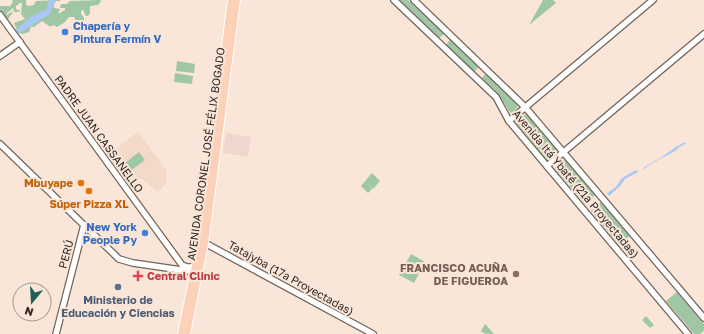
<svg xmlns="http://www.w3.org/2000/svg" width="704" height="334" viewBox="0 0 704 334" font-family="'Golos Text',sans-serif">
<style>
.industrial{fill:#efd7ce}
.built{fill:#f2d9c8}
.green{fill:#9fc7a5}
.water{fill:#a8c7f4}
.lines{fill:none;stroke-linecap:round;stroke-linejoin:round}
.stream{stroke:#a8c7f4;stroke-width:1.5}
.secondary-casing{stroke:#746459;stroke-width:8}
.primary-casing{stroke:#fff;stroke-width:8}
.secondary{stroke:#fff;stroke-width:5.5}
.primary{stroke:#fcd1b8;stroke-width:6}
.shop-dot{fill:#3f7fe0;stroke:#f9e6d9;stroke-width:1.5}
.food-dot{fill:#e8710a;stroke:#f9e6d9;stroke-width:1.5}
.education-dot{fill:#8d6e63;stroke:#f9e6d9;stroke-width:1.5}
.health-dot{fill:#e0444e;stroke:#f9e6d9;stroke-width:1.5}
.service-dot{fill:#5c6f8a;stroke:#f9e6d9;stroke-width:1.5}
.labels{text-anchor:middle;stroke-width:4;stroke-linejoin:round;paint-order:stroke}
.shop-label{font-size:11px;font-weight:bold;fill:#366cbe;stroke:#f9e6d9;text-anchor:start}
.street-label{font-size:11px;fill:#2f2823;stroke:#f9e6d9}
.food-label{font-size:11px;font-weight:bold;fill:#c56008;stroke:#f9e6d9;text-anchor:end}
.education-label{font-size:11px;font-weight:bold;fill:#785e54;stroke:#f9e6d9;text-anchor:end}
.health-label{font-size:11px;font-weight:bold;fill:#be3a42;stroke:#f9e6d9;text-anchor:start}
.service-label{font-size:11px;font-weight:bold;fill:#4e5e75;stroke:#f9e6d9}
</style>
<rect width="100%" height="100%" fill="#f9e6d9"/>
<!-- industrial -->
<polygon class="industrial" points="226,133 251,137 248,157 223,153"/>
<!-- built -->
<polygon class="built" points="138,132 167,171 166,183 158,192 142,179 121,178 105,157"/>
<!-- green -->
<g class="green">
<polygon points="12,0 26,0 26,5 29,6 34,5 36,1 60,0 60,2 57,0 54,4 54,8 60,9 58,14 65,10 65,8 60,8 61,4 67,4 70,1 101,0 101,1 98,5 90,6 90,13 88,16 86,16 83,10 81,11 81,14 84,18 84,20 76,21 74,17 69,17 65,22 57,27 54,25 52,26 49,26 42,21 34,27 31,27 29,32 23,34 18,33 14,23 25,19 21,14 22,3 20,3 16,6 16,9 20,11 19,12 14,12 13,8 7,13 7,15 11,12 13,13 10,16 8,20 6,20 0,16 0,6 10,6 13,2"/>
<polygon points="399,0 408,0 444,34 439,38"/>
<polygon points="543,0 553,0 556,3 529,25"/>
<polygon points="450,40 479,67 474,72 446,45"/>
<polygon points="177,61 195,64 194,73 176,71"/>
<polygon points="175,73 193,76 192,84 174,82"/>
<polygon points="486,73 518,106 511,114 497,92 482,78"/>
<polygon points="527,113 558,150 547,161 516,123"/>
<polygon points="139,152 145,160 130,171 124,164"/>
<polygon points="565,159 595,195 585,204 554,168"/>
<polygon points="372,173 380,181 373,189 368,184 372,189 368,193 361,186"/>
<polygon points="601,202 630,236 619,245 591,211"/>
<polygon points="411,254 425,262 414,283 399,275"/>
<polygon points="677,292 704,324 704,331 700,334 694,334 666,301"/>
<polygon points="646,316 654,325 650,328 642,320"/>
<path d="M485 324 486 325 494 334C489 334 483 334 481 331Z"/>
</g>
<!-- water -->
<g class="water">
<polygon points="49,0 55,0 50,14 18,34 16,31 17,29 30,17 46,10"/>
<path d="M676 147 678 149C667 156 654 161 644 169L643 168 662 157Z"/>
<polygon points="636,170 638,172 625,179 620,186 609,196 607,193 616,187 622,178"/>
</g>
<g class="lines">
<!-- stream -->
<polyline class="stream" points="676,148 685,143"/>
<!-- secondary casing -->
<g class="secondary-casing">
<g id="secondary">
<polyline points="394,0 496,97 509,121 688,334"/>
<polyline points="414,0 525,107 704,318"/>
<polyline points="0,15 182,265 187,267 198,267"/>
<polyline points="0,56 20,42"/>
<polyline points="509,121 653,0"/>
<polyline points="0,144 119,259 133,263 188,271"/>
<polyline points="547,166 704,34"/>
<polyline points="203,242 373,334"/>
<polyline points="56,334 84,225"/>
</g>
</g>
<!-- primary casing -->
<g class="primary-casing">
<g id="primary">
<polyline points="181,334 200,241 231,0"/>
<polyline points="187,334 205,243 237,0"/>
</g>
</g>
<!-- secondary -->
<use href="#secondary" class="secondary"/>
<!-- primary -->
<use href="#primary" class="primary"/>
</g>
<!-- markers -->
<g class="shop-dot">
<circle cx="65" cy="32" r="4"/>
<circle cx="145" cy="233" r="4"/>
</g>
<g class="food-dot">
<circle cx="81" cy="183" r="4"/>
<circle cx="89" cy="191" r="4"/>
</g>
<circle class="education-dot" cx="516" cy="274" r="4"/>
<path class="health-dot" d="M136 270h4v4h4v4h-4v4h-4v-4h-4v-4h4z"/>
<circle class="service-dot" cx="118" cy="287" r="4"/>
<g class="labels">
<!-- shop labels -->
<g class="shop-label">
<text x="73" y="30">Chapería y<tspan x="73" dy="13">Pintura Fermín V</tspan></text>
<text x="137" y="231" text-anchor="end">New York<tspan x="137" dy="13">People Py</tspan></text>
</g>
<!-- street labels -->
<g class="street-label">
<text transform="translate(99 134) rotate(54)" y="4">PADRE JUAN CASSANELLO</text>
<text transform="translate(206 154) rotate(-82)" y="4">AVENIDA CORONEL JOSÉ FÉLIX BOGADO</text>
<text transform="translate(576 184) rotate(50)" y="4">Avenida Itá Ybaté (21ª Proyectadas)</text>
<text transform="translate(66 254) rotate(-75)" y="4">PERÚ</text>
<text transform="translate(291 278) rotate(29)" y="4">Tatajyba (17ª Proyectadas)</text>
</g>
<!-- food labels -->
<g class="food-label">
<text x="73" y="187">Mbuyape</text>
<text x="89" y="208" text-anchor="middle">Súper Pizza XL</text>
</g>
<!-- education labels -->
<g class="education-label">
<text x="508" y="272">FRANCISCO ACUÑA<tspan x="508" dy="13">DE FIGUEROA</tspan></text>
</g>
<!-- health labels -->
<g class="health-label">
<text x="147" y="280">Central Clinic</text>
</g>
<!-- service labels -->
<g class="service-label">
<text x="118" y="304">Ministerio de<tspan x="118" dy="13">Educación y Ciencias</tspan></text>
</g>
</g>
<!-- north arrow -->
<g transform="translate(32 302) rotate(198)"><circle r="19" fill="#f9e6d9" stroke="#a89a90"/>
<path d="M0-3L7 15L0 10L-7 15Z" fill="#1e6354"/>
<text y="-6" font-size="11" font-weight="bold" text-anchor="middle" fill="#2f2823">N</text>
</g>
</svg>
